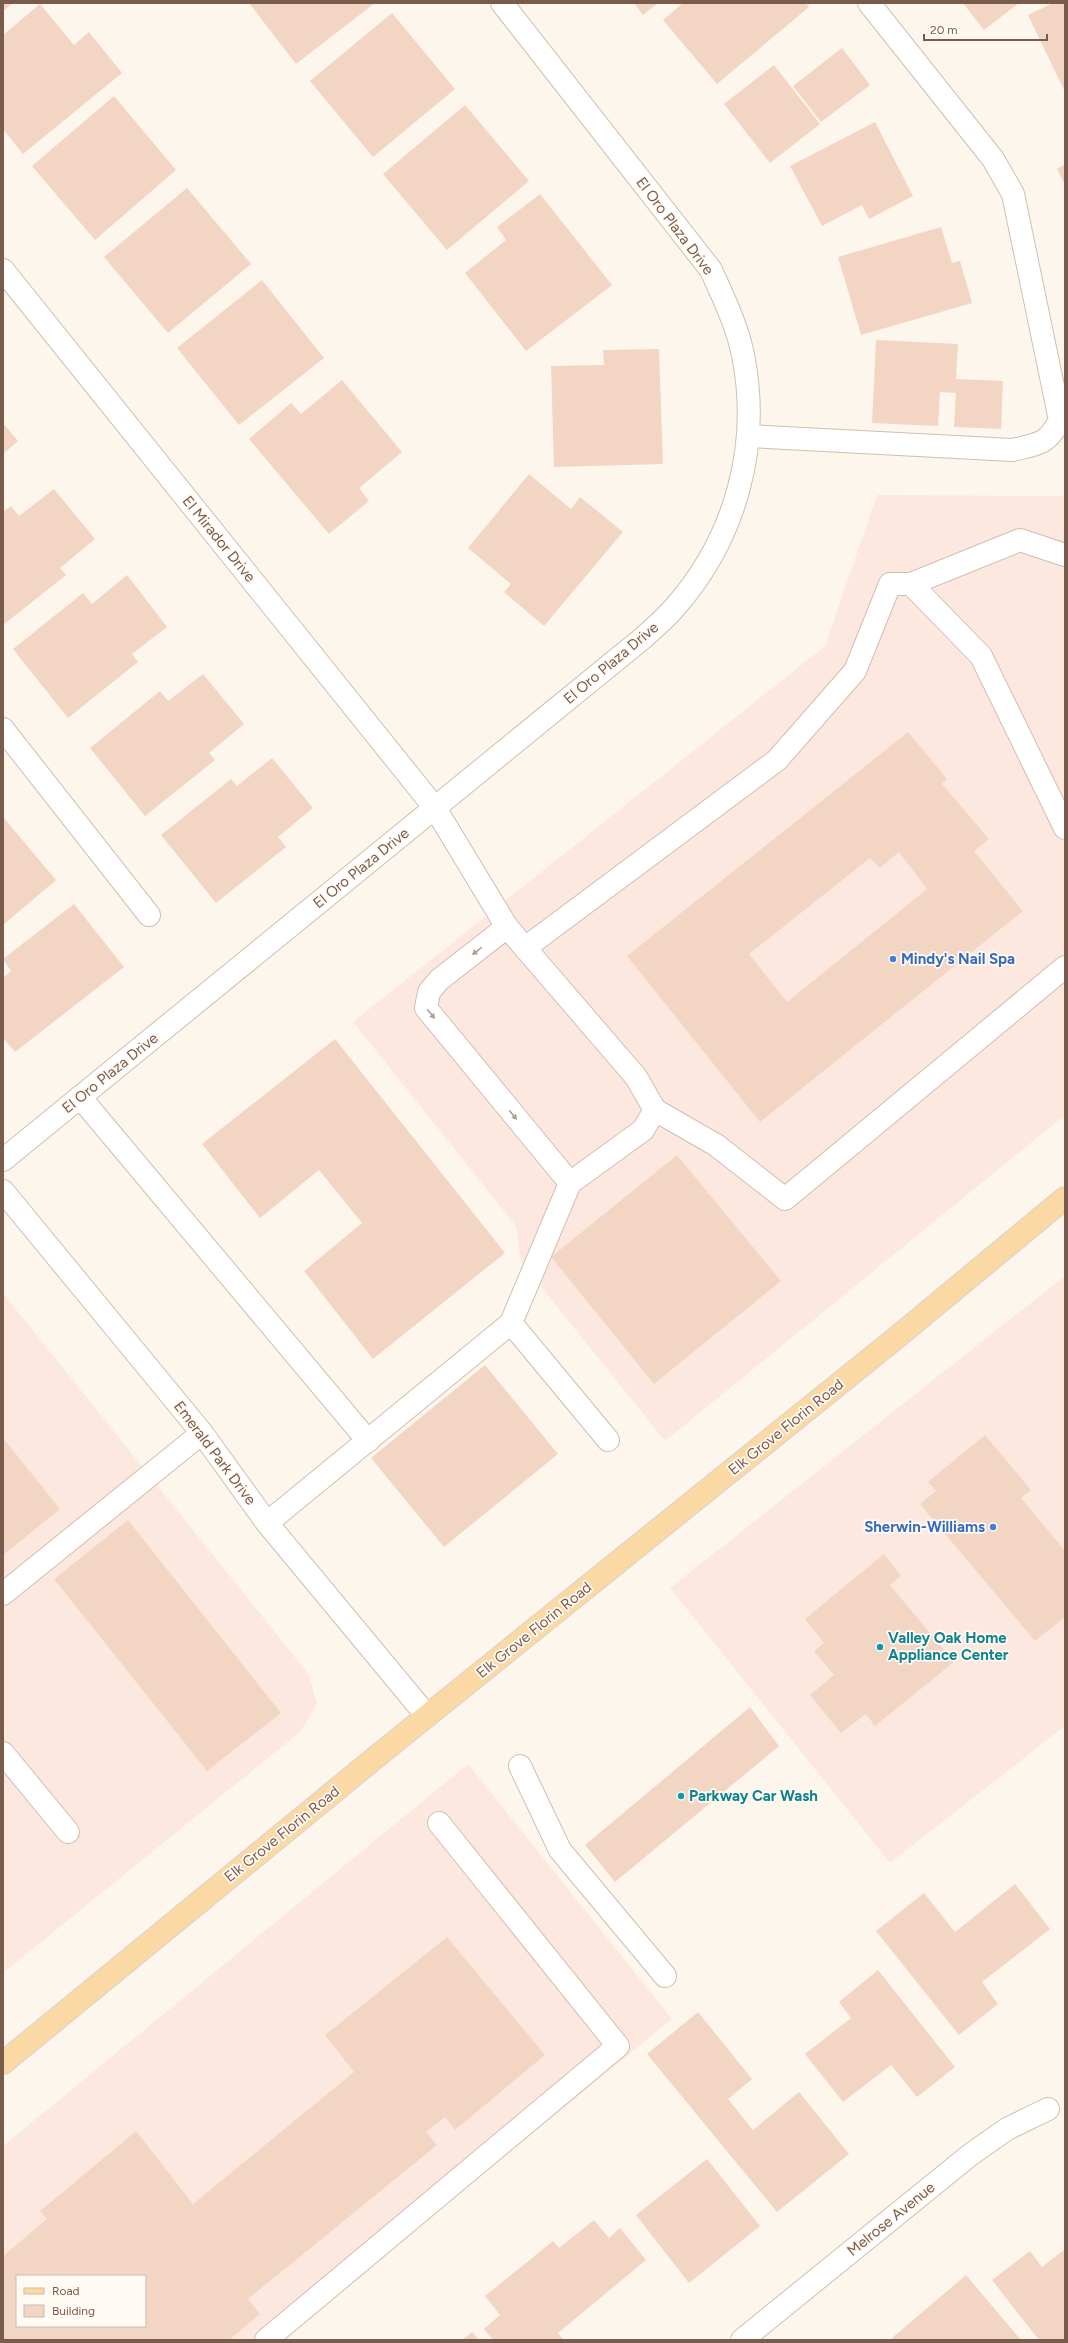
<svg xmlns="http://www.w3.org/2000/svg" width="1068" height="2343" viewBox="0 0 1068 2343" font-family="Figtree,sans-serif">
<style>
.commercial{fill:#fde8e0;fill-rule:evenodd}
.building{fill:#f3d5c3;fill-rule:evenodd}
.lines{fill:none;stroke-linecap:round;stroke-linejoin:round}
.minor-casing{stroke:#d1beb0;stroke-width:24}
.major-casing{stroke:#dad1cd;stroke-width:24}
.minor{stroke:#fff;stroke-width:22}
.major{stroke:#fbd9a5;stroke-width:22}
.oneway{fill:#af9d94}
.shop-dot{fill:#3f7fe0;stroke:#fffaf3;stroke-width:1.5}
.culture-dot{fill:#0f9aa8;stroke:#fffaf3;stroke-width:1.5}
.labels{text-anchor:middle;stroke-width:3.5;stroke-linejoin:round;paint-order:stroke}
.street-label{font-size:15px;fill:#7a5c4d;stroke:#fffaf3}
.shop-label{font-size:15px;font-weight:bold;fill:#366cbe;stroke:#fffaf3;text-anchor:start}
.culture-label{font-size:15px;font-weight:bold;fill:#0d838f;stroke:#fffaf3;text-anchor:start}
</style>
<rect width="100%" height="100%" fill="#fdf6ec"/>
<!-- commercial -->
<g class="commercial">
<polygon points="877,495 1065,496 1065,1115 665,1441 521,1262 516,1226 353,1022 825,646"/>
<polygon points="1065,1276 1065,1726 890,1863 670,1588"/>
<polygon points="3,1293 309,1675 317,1704 300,1732 3,1973"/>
<path d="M468 1764 672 2019 281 2340H3V2146ZM17 2276H145V2326H17Z"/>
</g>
<!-- building -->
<g class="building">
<polygon points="3,3 13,3 3,11"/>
<polygon points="249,3 375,3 296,64"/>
<polygon points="634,3 658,3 643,15"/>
<polygon points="683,3 806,3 809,7 717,84 663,20"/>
<polygon points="963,3 1019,3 984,30"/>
<polygon points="1053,3 1065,3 1065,92 1028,15"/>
<polygon points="40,4 74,45 89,32 122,73 23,154 3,129 3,35"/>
<polygon points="392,13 455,89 373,157 310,81"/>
<polygon points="842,48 870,85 821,122 793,86"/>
<polygon points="774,65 820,124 770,163 724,104"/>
<polygon points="114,96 176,170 95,240 32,166"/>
<polygon points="465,105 529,181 447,250 383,174"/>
<polygon points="875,122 913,196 869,219 862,205 822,226 790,166"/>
<polygon points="1065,164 1065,185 1057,169"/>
<polygon points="187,188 251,264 168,333 104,257"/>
<polygon points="540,194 612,285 526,351 465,273 506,240 497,227"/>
<polygon points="941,227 952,263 960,261 972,303 861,335 838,257"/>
<polygon points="262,280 324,358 239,425 177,348"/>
<polygon points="876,340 958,344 956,379 1003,381 1001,429 954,427 956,393 940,392 938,426 872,423"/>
<polygon points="659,349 663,464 554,467 551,366 604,365 603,350"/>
<polygon points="342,380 402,452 359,488 369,501 329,534 249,439 291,403 301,414"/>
<polygon points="3,423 18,441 3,454"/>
<polygon points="529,474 571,509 580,497 623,532 544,626 504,592 511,584 468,548"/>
<polygon points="54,489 95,539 60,568 66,575 3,625 3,512 11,506 19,516"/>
<polygon points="127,575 167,627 132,654 138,662 68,718 13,649 83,593 92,604"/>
<polygon points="203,674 244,724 209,753 215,760 145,816 90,748 160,691 168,701"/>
<path d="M908 732 947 779 942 784 989 839 974 851 1023 911 760 1122 627 956ZM899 852 927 889 787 1002 749 954 870 858 880 868Z"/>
<polygon points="272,758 313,808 278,837 286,847 216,903 161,835 231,779 237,786"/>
<polygon points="3,817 56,880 3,925"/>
<polygon points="74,904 124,967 15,1052 3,1038 3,978 11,971 3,959"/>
<polygon points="335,1039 505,1253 373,1359 304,1271 362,1223 319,1170 260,1218 202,1144"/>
<polygon points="677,1155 781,1281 654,1384 551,1257"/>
<polygon points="485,1365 558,1454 444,1547 371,1458"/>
<polygon points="985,1435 1031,1490 1021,1498 1065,1551 1065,1617 1035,1641 920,1504 936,1491 928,1482"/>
<polygon points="3,1438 60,1509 3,1555"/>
<polygon points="128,1520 281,1713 207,1771 54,1579"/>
<polygon points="884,1554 901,1576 890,1585 954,1662 875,1726 866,1714 841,1733 810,1695 834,1675 814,1651 824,1643 805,1619"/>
<polygon points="750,1707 779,1746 615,1882 585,1845"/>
<polygon points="1015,1884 1050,1929 982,1982 998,2004 959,2035 876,1931 924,1893 955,1932"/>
<path d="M447 1937 545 2055 455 2130 445 2117 426 2132 437 2145 248 2299 260 2314 229 2340H3V2256L47 2219 40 2211 136 2131 193 2204 354 2072 325 2035ZM17 2276H145V2326H17Z"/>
<polygon points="878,1970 955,2067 917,2097 891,2065 843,2102 805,2054 851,2018 839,2002"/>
<polygon points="698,2012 752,2079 728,2099 753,2130 799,2092 849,2154 777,2212 647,2054"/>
<polygon points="707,2159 760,2226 689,2283 636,2215"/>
<polygon points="594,2220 609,2238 620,2228 646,2260 558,2333 564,2340 493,2340 484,2329 500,2315 485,2296 553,2241 559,2248"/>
<polygon points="1065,2249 1065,2340 1039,2340 992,2280 1030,2251 1042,2267"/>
<polygon points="966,2275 1021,2340 893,2340 892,2338"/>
<polygon points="472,2332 479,2340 462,2340"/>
</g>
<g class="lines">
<!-- minor casing -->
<g class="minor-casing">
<g id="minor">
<polyline points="3,270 435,808 507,927 636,1077 655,1110 643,1130 570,1183 511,1323"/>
<path d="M749 436 1012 450C1038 444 1047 445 1060 420L1013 194 993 159 869 3"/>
<polyline points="911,584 981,656 1065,828"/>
<polyline points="3,729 149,915"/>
<polyline points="507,927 439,980 429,992 426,1008 570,1183"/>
<polyline points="525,948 777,760 855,671 890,584 911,584 1020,540 1065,555"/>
<polyline points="80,1097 368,1441"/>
<polyline points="655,1110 716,1145 785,1199 1065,967"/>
<path d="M3 1160 643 638C654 628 666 618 676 606 736 537 761 445 743 355 737 325 723 297 711 270L502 3"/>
<polyline points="3,1191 202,1433 267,1523 427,1716"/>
<polyline points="267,1523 511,1323 608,1440"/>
<polyline points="3,1594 202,1433"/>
<polyline points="3,1753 68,1832"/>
<polyline points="520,1766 560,1850 665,1976"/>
<polyline points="266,2340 618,2046 439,1823"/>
<polyline points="742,2340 970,2155 1007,2129 1048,2109"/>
</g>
</g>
<!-- major casing -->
<g class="major-casing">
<polyline id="major" points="3,2063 381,1753 896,1338 1065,1198"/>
</g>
<!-- minor -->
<use href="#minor" class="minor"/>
<!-- major -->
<use href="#major" class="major"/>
</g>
<!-- one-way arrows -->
<defs><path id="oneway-solid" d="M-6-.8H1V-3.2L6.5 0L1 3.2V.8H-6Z"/></defs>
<g class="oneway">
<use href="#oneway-solid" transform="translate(477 951) rotate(142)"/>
<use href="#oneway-solid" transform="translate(431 1014) rotate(51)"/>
<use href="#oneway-solid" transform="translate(513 1115) rotate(51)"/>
</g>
<!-- markers -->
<g class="shop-dot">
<circle cx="893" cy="959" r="4"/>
<circle cx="993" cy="1527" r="4"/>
</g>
<g class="culture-dot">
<circle cx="880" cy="1647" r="4"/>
<circle cx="681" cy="1796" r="4"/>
</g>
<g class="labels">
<!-- street labels -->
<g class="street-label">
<text transform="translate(675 226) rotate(53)" y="5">El Oro Plaza Drive</text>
<text transform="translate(219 539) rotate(51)" y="5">El Mirador Drive</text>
<text transform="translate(611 663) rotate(-40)" y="5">El Oro Plaza Drive</text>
<text transform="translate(361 868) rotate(-39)" y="5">El Oro Plaza Drive</text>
<text transform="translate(110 1073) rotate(-39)" y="5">El Oro Plaza Drive</text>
<text transform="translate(786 1427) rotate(-39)" y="5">Elk Grove Florin Road</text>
<text transform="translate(215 1453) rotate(53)" y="5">Emerald Park Drive</text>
<text transform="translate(534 1630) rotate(-39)" y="5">Elk Grove Florin Road</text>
<text transform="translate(282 1834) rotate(-39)" y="5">Elk Grove Florin Road</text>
<text transform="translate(891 2219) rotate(-39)" y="5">Melrose Avenue</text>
</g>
<!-- shop labels -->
<g class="shop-label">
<text x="901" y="964">Mindy's Nail Spa</text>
<text x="985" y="1532" text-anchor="end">Sherwin-Williams</text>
</g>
<!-- culture labels -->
<g class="culture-label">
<text x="888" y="1643">Valley Oak Home<tspan x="888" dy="17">Appliance Center</tspan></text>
<text x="689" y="1801">Parkway Car Wash</text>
</g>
</g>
<!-- border -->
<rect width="1068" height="2343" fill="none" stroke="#7a5c4d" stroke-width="8"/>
<!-- legend -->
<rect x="16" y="2275" width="130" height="52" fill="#fffaf3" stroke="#cabbb1"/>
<rect x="24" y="2288" width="20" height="6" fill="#fbd9a5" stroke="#cabbb1"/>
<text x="52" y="2295" font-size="12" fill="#7a5c4d">Road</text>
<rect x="24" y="2305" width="20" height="12" fill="#f3d5c3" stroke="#cabbb1"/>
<text x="52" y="2315" font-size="12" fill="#7a5c4d">Building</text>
<!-- scale -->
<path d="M924 34v6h123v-6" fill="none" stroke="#7a5c4d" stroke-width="2"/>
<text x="930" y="34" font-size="12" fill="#7a5c4d" stroke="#fffaf3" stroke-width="3" paint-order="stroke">20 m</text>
</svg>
